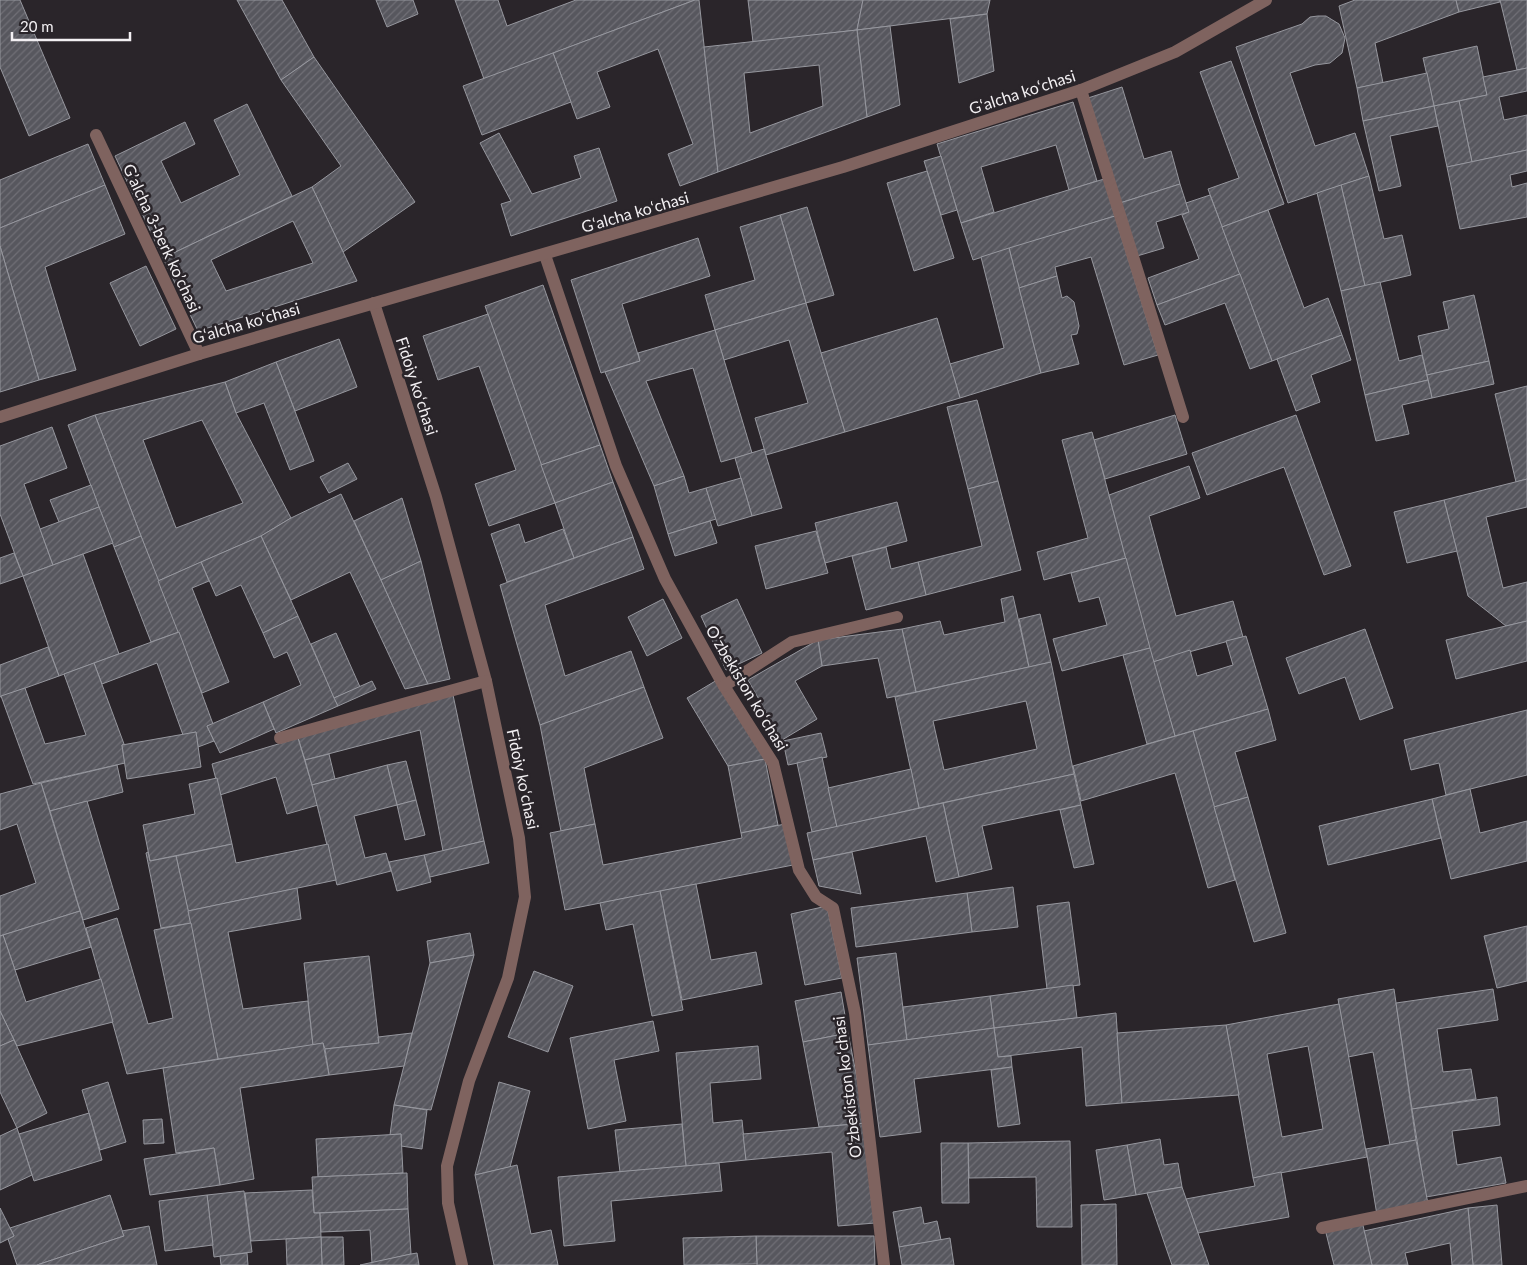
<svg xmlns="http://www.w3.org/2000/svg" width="1527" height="1265" viewBox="0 0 1527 1265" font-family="Lato,sans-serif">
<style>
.building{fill:url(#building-hatch);stroke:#96979e;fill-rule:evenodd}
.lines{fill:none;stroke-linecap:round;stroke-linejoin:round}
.minor{stroke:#7f635f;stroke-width:12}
.labels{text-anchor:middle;stroke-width:5;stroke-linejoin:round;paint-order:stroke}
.street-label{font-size:16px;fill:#f3f0f3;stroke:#2a252a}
</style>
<defs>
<pattern id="building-hatch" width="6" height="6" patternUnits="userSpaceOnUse" patternTransform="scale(1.25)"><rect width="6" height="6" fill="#57575e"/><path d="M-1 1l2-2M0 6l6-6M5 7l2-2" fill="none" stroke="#706f76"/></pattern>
</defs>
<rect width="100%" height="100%" fill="#2a252a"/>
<!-- building -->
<g class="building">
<polygon points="0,0 20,0 70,118 29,136 0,67"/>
<polygon points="237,0 282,0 314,57 281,80"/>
<polygon points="376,0 413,0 418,14 387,27"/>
<polygon points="455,0 498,0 507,26 576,0 695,0 484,79"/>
<polygon points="695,0 699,0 718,172 680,186 668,154 693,144 658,49 597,72 610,107 577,119 553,53"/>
<polygon points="748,0 863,0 857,30 753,42"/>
<polygon points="863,0 990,0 987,14 857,30"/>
<polygon points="1355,0 1456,0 1459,12 1375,43 1383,83 1357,88 1339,6"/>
<polygon points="1456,0 1500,0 1500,2 1459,12"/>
<polygon points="1500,0 1527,0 1527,68 1517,70"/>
<polygon points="987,14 994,71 959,83 950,19"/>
<polygon points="1318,16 1326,16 1339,24 1345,38 1342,53 1330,63 1315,65 1290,73 1315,146 1355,133 1369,176 1288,203 1236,47 1302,24 1310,17"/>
<polygon points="890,26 900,105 867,117 857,30"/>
<path d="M857 30 867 117 718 172 704 47ZM819 65 823 106 750 133 744 73Z"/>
<polygon points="1477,46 1487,95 1434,106 1423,58"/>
<polygon points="553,53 571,102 482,135 463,86"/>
<polygon points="314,57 415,202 343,252 312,187 341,166 281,80"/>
<polygon points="1231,61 1284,204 1222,227 1208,189 1239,178 1200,72"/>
<polygon points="1527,68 1527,91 1499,97 1504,120 1527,115 1527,150 1472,162 1459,101 1487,95 1483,77"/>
<polygon points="1427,73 1434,106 1363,121 1357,88"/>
<polygon points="1122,87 1144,159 1171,151 1180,184 1120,203 1088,98"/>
<polygon points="1459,101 1472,162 1447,167 1434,106"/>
<polygon points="1073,102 1097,181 1069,190 1056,145 981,167 994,212 961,223 937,144"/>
<polygon points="247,104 292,196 163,258 115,156 185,122 195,144 161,161 181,203 240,175 214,120"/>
<polygon points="1434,106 1438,126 1390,136 1401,186 1379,191 1363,121"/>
<polygon points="499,133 532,194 581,178 574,156 599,148 617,201 511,236 501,204 511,201 480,143"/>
<polygon points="88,144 105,185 0,228 0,180"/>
<polygon points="1527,150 1527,171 1510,175 1512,187 1527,183 1527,217 1460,229 1447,167"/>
<polygon points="941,156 957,210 941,215 924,161"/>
<polygon points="927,171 954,258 914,271 887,183"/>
<polygon points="1369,176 1384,239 1402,235 1411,275 1365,286 1341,185"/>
<polygon points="1104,179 1115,216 973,260 961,223"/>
<polygon points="1180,184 1189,212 1156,222 1164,248 1137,256 1120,203"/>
<polygon points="105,185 125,234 45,267 76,370 39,380 0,246 0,228"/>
<polygon points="1341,185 1365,286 1341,291 1317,193"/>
<path d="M312 187 357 281 198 331 163 258ZM293 221 313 263 226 291 211 260Z"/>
<polygon points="1210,195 1240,274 1157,305 1148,278 1199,259 1182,215 1189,212 1186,203"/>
<polygon points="807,207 834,295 806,303 780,215"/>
<polygon points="1268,210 1304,308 1328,298 1342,335 1272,361 1222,227"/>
<polygon points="780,215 806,303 715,330 705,295 755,280 740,227"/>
<polygon points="1115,216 1158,355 1124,365 1091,257 1055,267 1057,276 1019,288 1009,248"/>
<polygon points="698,238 710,276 622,304 640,361 601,373 571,280"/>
<polygon points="0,246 39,380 0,392"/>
<polygon points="1009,248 1041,373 960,398 950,364 1004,348 981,257"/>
<polygon points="146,266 176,329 140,346 110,283"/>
<polygon points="1240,274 1272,361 1250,369 1225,303 1165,325 1157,305"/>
<polygon points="1057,276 1062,298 1067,296 1074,302 1079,326 1077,334 1071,335 1079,364 1041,373 1019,288"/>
<polygon points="1380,282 1399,361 1422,355 1428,380 1365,395 1341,291"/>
<polygon points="543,285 600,445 541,465 485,306"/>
<polygon points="1474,295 1489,361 1427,375 1418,336 1449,329 1443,302"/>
<polygon points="806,303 845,432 766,455 755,418 808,403 789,340 724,360 715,330"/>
<polygon points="488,314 555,503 489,526 475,484 516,470 479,366 438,380 423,336"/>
<polygon points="937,318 960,398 845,432 821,353"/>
<polygon points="715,330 752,453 721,462 693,368 646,381 684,476 654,486 605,372 640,361 638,353"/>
<polygon points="1342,335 1351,360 1311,375 1320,402 1296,411 1277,359"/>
<polygon points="339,339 357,387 295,411 276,362"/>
<polygon points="1489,361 1494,384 1432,398 1427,375"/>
<polygon points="276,362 314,461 290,470 264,403 236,413 225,382"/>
<polygon points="1428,380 1432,398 1402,405 1409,434 1376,441 1365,395"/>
<path d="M225 382 236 413 291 518 261 536 158 581 95 415ZM202 420 243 503 176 528 143 440Z"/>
<polygon points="1527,386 1527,479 1516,482 1495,394"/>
<polygon points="977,400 998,481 968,489 947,407"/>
<polygon points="95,415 141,536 114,547 68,425"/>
<polygon points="1175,415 1187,454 1105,479 1094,440"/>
<polygon points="1296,415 1351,566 1324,575 1284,467 1207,495 1192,453"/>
<polygon points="52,427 67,468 24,484 53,565 23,576 0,514 0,446"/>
<polygon points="1092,432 1126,558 1044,580 1037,552 1088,538 1062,440"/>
<polygon points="600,445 613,482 555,503 541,465"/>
<polygon points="764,449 782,508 752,516 735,458"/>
<polygon points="348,463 357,479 329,493 320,477"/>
<polygon points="1189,466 1200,498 1149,516 1176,616 1233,601 1243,637 1153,662 1109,495"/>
<polygon points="684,476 689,493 706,488 716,519 668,534 654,486"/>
<polygon points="741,478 752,516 718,526 706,488"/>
<polygon points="1527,479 1527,507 1486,517 1503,588 1527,582 1527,621 1506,626 1468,596 1444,500"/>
<polygon points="998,481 1021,570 926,595 918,562 982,546 968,489"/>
<polygon points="613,482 633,537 574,558 555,503"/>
<polygon points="91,485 99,507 59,522 50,500"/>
<polygon points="341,494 381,580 428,684 405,689 350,572 291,600 261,536 291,518"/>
<polygon points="402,498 421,561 381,580 354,521"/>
<polygon points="1444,500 1457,551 1407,563 1394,512"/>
<polygon points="897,502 907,541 825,563 815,523"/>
<polygon points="99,507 113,543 53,565 40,529"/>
<polygon points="710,521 717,543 675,556 668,534"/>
<polygon points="519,524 525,543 563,529 574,558 507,582 491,534"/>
<polygon points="816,531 828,573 766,589 755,546"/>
<polygon points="141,536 179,632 151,642 114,547"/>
<polygon points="261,536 298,616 263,633 241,585 216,596 201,562"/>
<polygon points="633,537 644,569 545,605 565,676 631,651 644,687 540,725 500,585"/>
<polygon points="886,547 891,569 918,562 926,595 866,610 852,556"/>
<polygon points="14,553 23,576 0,584 0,558"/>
<polygon points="83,554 119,654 59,676 23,576"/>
<polygon points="1126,558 1150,648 1062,671 1053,639 1107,625 1099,597 1079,602 1071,573"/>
<polygon points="421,561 450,679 428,684 381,580"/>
<polygon points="201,562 209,581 192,588 229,682 202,693 158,581"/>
<polygon points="1013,596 1029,667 916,692 902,629 940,621 944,635 1005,622 1001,599"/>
<polygon points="663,599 682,638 647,656 628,617"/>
<polygon points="737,599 762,653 726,670 701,616"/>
<polygon points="1040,614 1051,662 1029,667 1019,619"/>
<polygon points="298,616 338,706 276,733 263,702 301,685 287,652 274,658 263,633"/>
<polygon points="1527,621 1527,661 1456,679 1446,640"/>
<polygon points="902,629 916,692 887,698 878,658 822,666 818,640"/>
<polygon points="1365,629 1393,708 1360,720 1345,677 1299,694 1286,658"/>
<polygon points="179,632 213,724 207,726 214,741 198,747 196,732 183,735 157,663 102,684 94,663"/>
<polygon points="336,633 360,687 334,698 311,644"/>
<polygon points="1246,636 1268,709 1175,736 1153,662 1190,650 1197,676 1233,665 1226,641"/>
<polygon points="818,640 822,666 795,681 817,719 782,740 748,680"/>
<polygon points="48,647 59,676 0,697 0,665"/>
<polygon points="1150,648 1175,736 1147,744 1123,655"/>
<path d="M1051 662 1074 774 919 808 895 697ZM1026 701 1037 749 944 770 933 721Z"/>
<polygon points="94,663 124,744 122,745 125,763 33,784 1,696 25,688 45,744 86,735 64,674"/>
<polygon points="717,680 765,759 728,766 687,698"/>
<polygon points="372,681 376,689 338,706 334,698"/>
<polygon points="644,687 663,738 584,768 595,824 561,831 540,725"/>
<polygon points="453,695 484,841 443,851 420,730 305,760 298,738"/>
<polygon points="263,702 274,729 220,753 207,726"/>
<polygon points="1268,709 1276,740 1235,752 1248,797 1214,807 1193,731"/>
<polygon points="1527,710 1527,775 1446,795 1439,763 1411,770 1404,740"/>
<polygon points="1193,731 1235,880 1208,888 1175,773 1081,801 1073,766"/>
<polygon points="196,732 201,767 127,779 122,745"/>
<polygon points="821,733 827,757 788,765 783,741"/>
<polygon points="298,738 318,805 287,814 276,777 220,795 212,764"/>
<polygon points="329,754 335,779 312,785 305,760"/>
<polygon points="822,757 837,827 812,832 797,763"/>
<polygon points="765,759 778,825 741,833 728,766"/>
<polygon points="406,761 416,800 397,805 387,765"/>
<polygon points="117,765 123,792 50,811 41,783"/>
<polygon points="387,765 397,805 354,816 365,858 386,853 391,871 337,885 312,785"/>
<polygon points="911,769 919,808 837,827 828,788"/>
<polygon points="1074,774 1081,805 982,826 992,869 959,877 943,803"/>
<polygon points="217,778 232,844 150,861 143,825 195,814 189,784"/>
<polygon points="41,783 80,911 0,936 0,896 36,883 17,824 0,830 0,794"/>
<polygon points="1470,789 1480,833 1527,821 1527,861 1451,879 1432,799"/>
<polygon points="1248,797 1286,933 1254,942 1214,807"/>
<polygon points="1432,799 1441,838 1328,865 1319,826"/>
<polygon points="416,800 425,835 405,840 397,805"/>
<polygon points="87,801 119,909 83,920 50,811"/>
<polygon points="943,803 959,877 936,882 926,836 813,860 807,833"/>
<polygon points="1081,805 1094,864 1074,868 1060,810"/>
<polygon points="595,824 603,865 742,838 741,833 785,824 793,865 565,910 550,833"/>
<polygon points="484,841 489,863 430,877 424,855"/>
<polygon points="232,844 236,863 328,844 336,880 188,911 176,856"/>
<polygon points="148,852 150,861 176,856 191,923 161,928 146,853"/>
<polygon points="852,852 861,894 819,886 813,860"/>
<polygon points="424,855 431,882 397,891 389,862"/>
<polygon points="696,884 711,960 756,952 762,984 682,1000 660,891"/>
<polygon points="1013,887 1018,927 972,932 967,893"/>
<polygon points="297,888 301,919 228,932 243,1009 308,1001 313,1045 218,1059 188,911"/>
<polygon points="660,891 683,1010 652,1016 633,924 606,930 600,903"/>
<polygon points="967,893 972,932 856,947 851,908"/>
<polygon points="1069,902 1080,985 1047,989 1037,906"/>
<polygon points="827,906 842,978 805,985 791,914"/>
<polygon points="80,911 91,947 15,970 3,935"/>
<polygon points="117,918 148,1024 173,1018 154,930 191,923 218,1059 127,1074 86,928"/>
<polygon points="1527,926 1527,981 1497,988 1484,936"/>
<polygon points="470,933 474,955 430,963 427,941"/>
<polygon points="3,935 26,1002 101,979 113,1022 17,1046 0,1011 0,936"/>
<polygon points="896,953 907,1040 868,1045 857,958"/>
<polygon points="474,955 431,1110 394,1105 430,963"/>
<polygon points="369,956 379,1043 325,1049 323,1043 313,1045 304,963"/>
<polygon points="534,971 573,986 548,1052 508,1037"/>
<polygon points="1073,985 1077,1018 994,1028 990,996"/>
<polygon points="1394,989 1416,1140 1390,1145 1373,1052 1348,1057 1338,999"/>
<polygon points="1493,989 1498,1020 1437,1029 1443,1072 1471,1069 1476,1099 1412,1109 1396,1003"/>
<polygon points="841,992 848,1033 803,1042 795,1001"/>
<polygon points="990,996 994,1028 907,1040 903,1007"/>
<path d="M1339 1004 1367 1157 1253 1178 1226 1025ZM1308 1046 1323 1129 1282 1137 1267 1054Z"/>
<polygon points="0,1011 14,1040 0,1046"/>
<polygon points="1116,1013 1122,1103 1086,1106 1082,1047 998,1057 994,1028"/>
<polygon points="653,1021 659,1051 614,1060 626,1121 588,1129 570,1038"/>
<polygon points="1226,1025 1239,1095 1122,1103 1117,1033"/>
<polygon points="994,1028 998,1057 1011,1056 1012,1067 914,1079 921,1132 880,1137 868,1045"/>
<polygon points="412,1033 404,1066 329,1075 325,1049 379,1043 378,1037"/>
<polygon points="848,1033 866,1123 819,1127 803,1042"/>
<polygon points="14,1040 47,1113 17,1128 0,1092 0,1046"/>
<polygon points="323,1043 329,1075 240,1088 254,1179 220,1185 214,1148 176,1153 163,1068"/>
<polygon points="758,1046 761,1079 710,1083 713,1123 742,1120 746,1160 686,1166 676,1053"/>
<polygon points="1012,1067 1020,1124 998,1127 991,1070"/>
<polygon points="108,1082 126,1142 100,1150 82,1090"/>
<polygon points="499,1082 530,1091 510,1167 475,1175"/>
<polygon points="1497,1097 1500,1125 1452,1131 1457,1165 1501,1157 1506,1183 1426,1197 1412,1109"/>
<polygon points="394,1105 427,1110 422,1149 401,1146 401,1134 390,1135"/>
<polygon points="89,1113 102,1160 34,1181 19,1134"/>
<polygon points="162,1119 164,1143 144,1144 143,1120"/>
<polygon points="866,1123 875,1223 838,1226 832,1152 746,1160 743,1134"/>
<polygon points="682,1124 686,1166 620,1172 615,1130"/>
<polygon points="17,1128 32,1175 0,1190 0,1136"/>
<polygon points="401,1134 403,1173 318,1177 316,1139"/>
<polygon points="1160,1139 1164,1165 1178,1163 1182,1187 1136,1195 1127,1145"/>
<polygon points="1416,1140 1428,1204 1377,1215 1366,1149"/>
<polygon points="1070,1141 1072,1227 1037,1227 1036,1177 969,1178 968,1143"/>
<polygon points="941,1143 968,1143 969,1203 942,1203"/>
<polygon points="1127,1145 1136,1195 1104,1200 1096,1150"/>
<polygon points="214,1148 220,1185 150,1195 144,1159"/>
<polygon points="719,1163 722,1191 611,1201 615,1241 564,1246 558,1177"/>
<polygon points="517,1165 531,1234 551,1230 558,1265 494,1265 475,1175"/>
<polygon points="1281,1172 1289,1217 1198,1233 1186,1199 1255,1186 1253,1178"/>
<polygon points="407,1173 408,1209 314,1213 312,1177"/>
<polygon points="1182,1187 1198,1233 1209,1265 1172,1265 1147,1193"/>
<polygon points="312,1190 314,1213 320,1213 321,1237 251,1241 245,1193"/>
<polygon points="244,1191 252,1252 214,1257 207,1195"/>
<polygon points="110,1195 124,1236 37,1265 17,1265 8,1239 14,1236 10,1228"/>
<polygon points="207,1195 213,1245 165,1251 159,1201"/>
<polygon points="1116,1204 1117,1265 1082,1265 1081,1205"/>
<polygon points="1497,1205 1502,1265 1473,1265 1468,1208"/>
<polygon points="921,1207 924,1224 937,1221 941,1240 899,1247 893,1212"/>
<polygon points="0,1208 14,1236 0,1243"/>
<polygon points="1468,1208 1473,1265 1452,1265 1450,1243 1405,1253 1408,1265 1372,1265 1364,1231"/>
<polygon points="408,1209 411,1254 372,1263 370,1230 321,1232 320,1213"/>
<polygon points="1362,1221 1372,1265 1334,1265 1325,1229"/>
<polygon points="149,1226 157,1265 37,1265 124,1236 122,1231"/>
<polygon points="756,1236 874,1236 875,1265 757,1265"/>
<polygon points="756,1236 757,1264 684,1265 683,1238"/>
<polygon points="321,1237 343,1237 344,1265 322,1265"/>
<polygon points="321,1237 322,1265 287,1265 286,1239"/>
<polygon points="950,1238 954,1265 902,1265 899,1247"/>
<polygon points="247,1253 248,1265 221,1265 220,1256"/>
<polygon points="417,1253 419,1265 360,1265 411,1254"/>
</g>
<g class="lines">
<!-- minor -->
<g class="minor">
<polyline points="1081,90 1183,417"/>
<polyline points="96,135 199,354"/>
<polyline points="545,255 616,466 665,579 724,686 773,763 799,870 816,897 833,908 855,1013 884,1265"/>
<polyline points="374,303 436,497 486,681 519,838 525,897 508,978 469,1081 447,1166 448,1203 462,1265"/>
<polyline points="0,417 199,354 843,167 1081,90 1175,52 1266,0"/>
<polyline points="724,686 792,642 897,617"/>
<polyline points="280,738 486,681"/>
<polyline points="1322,1228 1527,1186"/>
</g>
</g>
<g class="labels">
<!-- street labels -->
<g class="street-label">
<text transform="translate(1022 92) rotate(-18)" y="6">Gʻalcha koʻchasi</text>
<text transform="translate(635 212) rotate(-16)" y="6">Gʻalcha koʻchasi</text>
<text transform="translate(162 238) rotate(65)" y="6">Gʼalcha 3-berk koʼchasi</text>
<text transform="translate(246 323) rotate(-16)" y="6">Gʻalcha koʻchasi</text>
<text transform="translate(417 386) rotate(72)" y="6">Fidoiy koʻchasi</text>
<text transform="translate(747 688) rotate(59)" y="6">Oʻzbekiston koʻchasi</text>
<text transform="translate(523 779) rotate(78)" y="6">Fidoiy koʻchasi</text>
<text transform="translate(847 1087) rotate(-97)" y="6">Oʻzbekiston koʻchasi</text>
</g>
</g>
<!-- scale -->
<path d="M12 32v8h118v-8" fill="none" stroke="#f3f0f3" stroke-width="2.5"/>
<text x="20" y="32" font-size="15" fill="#f3f0f3" stroke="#2a252a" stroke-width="4" paint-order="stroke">20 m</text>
</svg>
